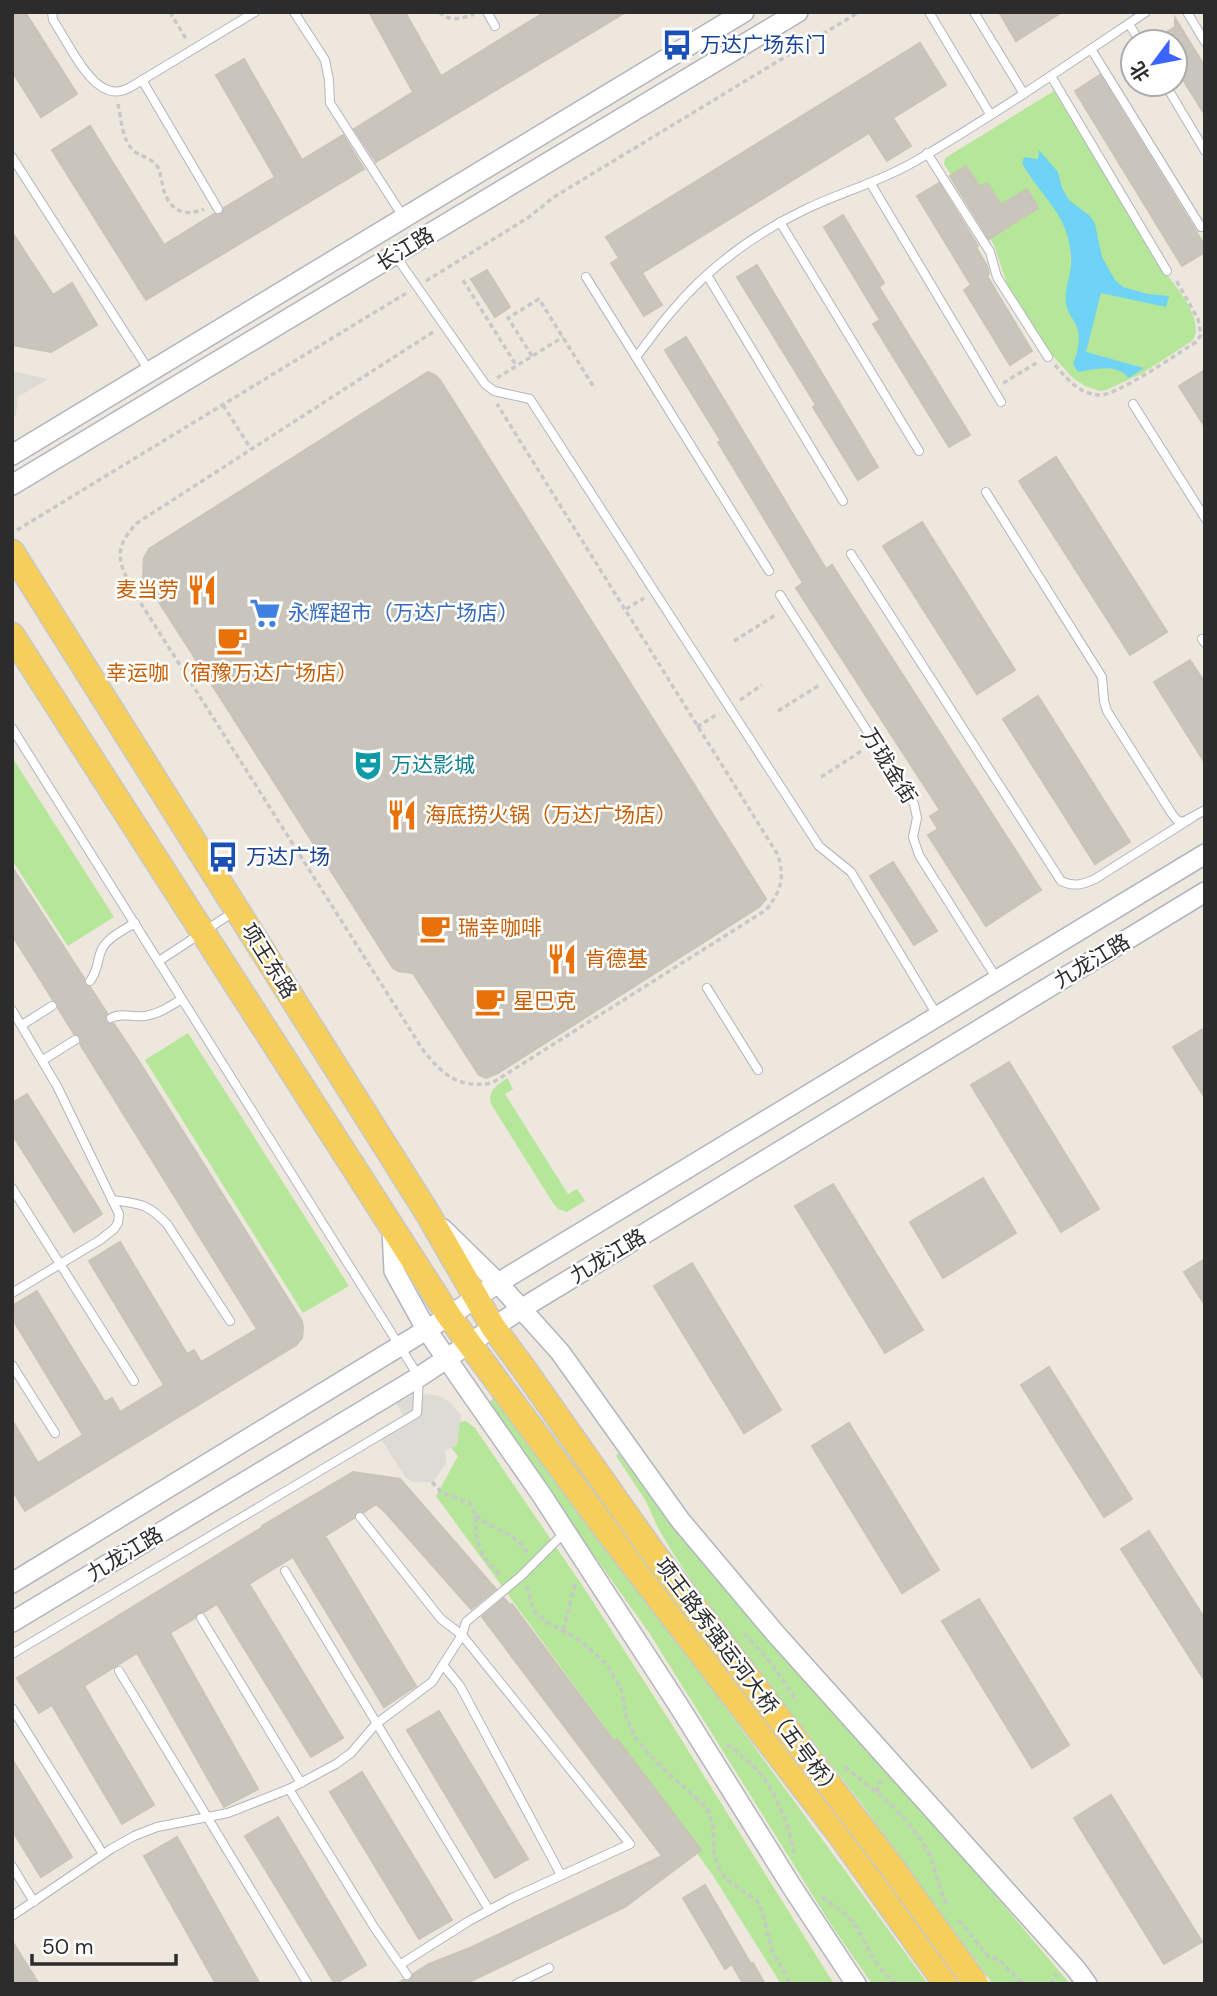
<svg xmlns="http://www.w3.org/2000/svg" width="1217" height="1996" viewBox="0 0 1217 1996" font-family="'DM Sans','Noto Sans SC',sans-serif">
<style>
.green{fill:#b5e699}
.plaza{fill:#dedad5}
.water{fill:#6ed3f4}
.building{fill:#c9c5bc;stroke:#cac3b7;stroke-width:2}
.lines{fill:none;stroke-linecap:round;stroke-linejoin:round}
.service-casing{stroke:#b2b5c0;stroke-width:10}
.tertiary-casing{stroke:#b2b5c0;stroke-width:22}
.primary-casing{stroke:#c8c8c8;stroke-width:27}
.path{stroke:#c8c8c8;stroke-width:3.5;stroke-dasharray:5 3.5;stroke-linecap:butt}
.service{stroke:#fff;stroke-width:8}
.tertiary{stroke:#fff;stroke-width:19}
.primary{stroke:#f6ce5b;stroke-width:24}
.primary-bridge-casing{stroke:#c8c8c8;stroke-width:27;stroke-linecap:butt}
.primary-bridge{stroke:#f6ce5b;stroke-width:24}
.labels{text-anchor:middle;stroke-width:5;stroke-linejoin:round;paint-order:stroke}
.transit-label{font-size:21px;fill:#164399;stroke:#fff;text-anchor:start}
.street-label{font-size:21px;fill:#2c2c2c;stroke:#fff}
.food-label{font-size:21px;fill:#c56008;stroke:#fff;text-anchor:start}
.shop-label{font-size:21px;fill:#366cbe;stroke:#fff;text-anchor:start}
.culture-label{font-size:21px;fill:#0d838f;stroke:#fff;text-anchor:start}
</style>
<rect width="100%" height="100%" fill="#eee7de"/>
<!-- green -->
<g class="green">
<path d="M1054 91 1166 274C1178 288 1206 323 1192 341L1141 374 1106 390 1100 391 1085 386 1073 378 1051 354 1007 284 994 245 944 164 945 158Z"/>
<polygon points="12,757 114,917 68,946 12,860"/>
<polygon points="188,1033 349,1286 303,1313 145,1060"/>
<path d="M507 1078 513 1089 505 1094 568 1194 577 1189 585 1201 567 1212 558 1209 553 1203 491 1104C487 1090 497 1086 507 1078Z"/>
<polygon points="492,1399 496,1399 734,1719 928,1984 872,1984 830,1923 650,1634 492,1412 488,1404"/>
<polygon points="466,1421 475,1428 586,1591 671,1723 834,1984 781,1984 712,1874 436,1496 458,1456 446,1441 454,1423"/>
<polygon points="618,1453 646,1491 798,1673 974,1870 1070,1984 993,1984 861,1803 707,1604 673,1553 658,1528 646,1501 616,1456"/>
</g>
<!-- plaza -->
<g class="plaza">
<polygon points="12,371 48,379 18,397 16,415 12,417"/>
<polygon points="422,1394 437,1395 449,1401 461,1415 457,1445 445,1451 446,1464 432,1482 413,1482 406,1478 376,1431 403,1415 396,1403 414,1395"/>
</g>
<!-- water -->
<path class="water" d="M1039 150 1058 172 1062 188 1069 200 1090 216 1095 224 1102 257 1115 280 1123 287 1148 294 1169 296 1166 307 1101 293 1086 352 1144 368 1129 378C1116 363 1095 369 1078 372L1073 364C1078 352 1082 335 1075 323 1071 316 1067 311 1066 303 1064 287 1073 272 1071 256 1068 212 1041 198 1022 163L1024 157 1038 159Z"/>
<!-- building -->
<g class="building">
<polygon points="12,12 25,12 77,94 41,117 12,71"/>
<polygon points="369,12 405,12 441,76 545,12 626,12 376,162 354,129 413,92"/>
<polygon points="999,12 1062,12 1016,41"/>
<polygon points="1175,18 1205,67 1205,115 1175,67 1175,42 1151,42 1175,27"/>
<polygon points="920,43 946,85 893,118 911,146 887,161 869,133 642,273 662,305 644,316 611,263 619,258 606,237"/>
<polygon points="244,59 302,160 343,135 364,169 146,300 52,150 90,126 164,245 214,214 222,214 224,208 275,177 216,75"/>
<polygon points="1100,75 1205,246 1205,252 1182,266 1075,91"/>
<polygon points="966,166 980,187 987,183 1001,205 1027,189 1038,208 989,239 950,176"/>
<polygon points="939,183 978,246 976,247 987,266 989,274 987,276 1032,351 1010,365 964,290 971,285 917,196"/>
<polygon points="843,215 884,283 879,287 970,435 949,447 873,324 880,320 824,227"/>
<polygon points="12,232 53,295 72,283 97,325 51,352 12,345"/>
<polygon points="757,265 878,467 858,480 813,407 816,405 737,277"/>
<polygon points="487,270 510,307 495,317 471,279"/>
<polygon points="686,337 826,569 832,565 1041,890 986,926 928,835 938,829 930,816 940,810 796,588 803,583 718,442 721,441 665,350"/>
<polygon points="1205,370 1205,427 1179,386"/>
<polygon points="428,372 435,375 440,380 766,899 759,907 498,1073 486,1078 479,1075 413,973 398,971 393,968 143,577 144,558 149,549"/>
<polygon points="1056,457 1167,632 1130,655 1019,481"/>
<polygon points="922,522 1015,670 977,694 883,546"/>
<polygon points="1190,660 1205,683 1205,763 1154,682"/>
<polygon points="1038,696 1130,842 1095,864 1003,719"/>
<polygon points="893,862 937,931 914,945 870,876"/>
<polygon points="12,867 84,978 84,984 90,987 107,1013 105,1017 105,1021 109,1024 114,1024 140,1063 302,1321 303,1328 302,1338 296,1345 25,1511 12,1490 12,1420 38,1463 83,1435 12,1318 12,1306 37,1291 105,1402 112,1398 120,1412 164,1385 89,1261 120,1242 187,1354 194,1350 201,1362 257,1329 80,1044 81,1037 74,1034 58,1008 58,1003 53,1000 12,935"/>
<polygon points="1205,1028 1205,1098 1173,1047"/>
<polygon points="1009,1062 1099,1209 1061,1232 971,1085"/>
<polygon points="27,1094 102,1214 74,1232 12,1134 12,1103"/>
<polygon points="983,1178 1016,1233 943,1278 910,1222"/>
<polygon points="833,1184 923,1330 885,1353 795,1206"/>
<polygon points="1205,1259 1205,1305 1184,1272"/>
<polygon points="692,1263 781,1410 744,1433 654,1286"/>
<polygon points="1049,1367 1132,1499 1104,1517 1021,1385"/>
<polygon points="849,1423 939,1570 902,1593 812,1446"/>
<polygon points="353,1472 400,1479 496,1589 471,1609 386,1513 376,1504 364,1512 357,1512 354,1518 325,1536 416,1686 384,1707 293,1557 249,1584 343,1738 311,1757 217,1604 204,1612 197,1613 195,1618 170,1633 258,1789 224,1807 137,1653 84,1686 154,1805 122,1824 52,1705 39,1713 17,1678 263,1527 262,1526"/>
<polygon points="1149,1531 1205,1619 1205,1681 1121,1549"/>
<polygon points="504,1598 510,1605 512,1604 614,1741 617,1739 701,1850 625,1907 465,1984 397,1984 403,1980 410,1981 413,1974 429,1964 470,1948 662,1856 482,1617"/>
<polygon points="979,1599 1069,1745 1032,1768 942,1621"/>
<polygon points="439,1711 528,1859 495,1878 407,1730"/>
<polygon points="12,1759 72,1857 41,1877 12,1830"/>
<polygon points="362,1772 452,1920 419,1939 330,1792"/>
<polygon points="1111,1795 1202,1942 1164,1964 1074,1818"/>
<polygon points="278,1817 366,1965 335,1984 245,1836"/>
<polygon points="177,1837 260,1984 216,1984 144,1856"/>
<polygon points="705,1885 751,1964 753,1963 765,1984 743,1984 732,1964 725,1969 683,1898"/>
<polygon points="12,1941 39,1984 12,1984"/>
</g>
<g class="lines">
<!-- service casing -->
<g class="service-casing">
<g id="service">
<path d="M52 12 53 20C66 39 86 83 108 90 115 93 123 91 129 88L255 12"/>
<polyline points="294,12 325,60 329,80 330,103 404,218"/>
<polyline points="487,12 495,26"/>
<polyline points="929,12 990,114"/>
<polyline points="974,12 1024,94"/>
<polyline points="1187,12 1205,42"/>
<polyline points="1129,24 1140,42"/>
<polyline points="1091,49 1201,227 1205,225"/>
<polyline points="1051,76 1167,271"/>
<polyline points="142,80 218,209"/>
<polyline points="1165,84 1205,151"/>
<polyline points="927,153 990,252 997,277 1048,357"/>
<polyline points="12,157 150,372"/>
<polyline points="871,184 1001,402"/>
<polyline points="780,222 919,451"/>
<polyline points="395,255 485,384 494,391 530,399 819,846 851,872 937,1015"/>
<polyline points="707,275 843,501"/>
<polyline points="586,277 769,571"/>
<path d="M636 357C648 342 659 326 672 311 708 268 756 233 806 209 842 192 879 182 914 162 993 116 1070 63 1146 12"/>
<polyline points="1133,404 1205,518"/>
<polyline points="986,492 1102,677 1104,701 1107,711 1172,814 1177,820 1183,822 1205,810"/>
<path d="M851 554 1061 881C1074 887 1082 885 1095 879L1193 817"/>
<polyline points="780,595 914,804 917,818 913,837 919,855 997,979"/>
<polyline points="1202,639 1205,643"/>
<polyline points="12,728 419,1377 417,1413 12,1654"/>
<polyline points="159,961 235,911"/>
<path d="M90 981C97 972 97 964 100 954 104 939 122 931 135 923"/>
<polyline points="707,988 758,1070"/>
<polyline points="12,1010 57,1086 119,1214 118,1223 114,1229 100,1240 12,1293"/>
<path d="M111 1018C122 1012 133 1018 145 1016 159 1014 170 1006 182 999"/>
<polyline points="22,1025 52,1006"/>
<polyline points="43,1060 75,1040"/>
<polyline points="12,1188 134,1381"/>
<path d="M112 1200C140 1204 147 1203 167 1224L230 1321"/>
<polyline points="12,1365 55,1433"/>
<polyline points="360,1517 441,1619 462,1635 630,1844 512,1898 469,1921 401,1964"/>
<polyline points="285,1571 489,1910"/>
<polyline points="201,1618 301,1783"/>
<polyline points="443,1665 460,1686 561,1875"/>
<polyline points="119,1671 308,1984"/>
<polyline points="12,1708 103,1854"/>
<polyline points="289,1789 374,1927 407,1975"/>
<polyline points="12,1866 34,1902"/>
<polyline points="12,1916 111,1849 134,1836 157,1827 228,1813 289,1789 336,1764 351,1753 376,1724 432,1682 462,1635 466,1622 521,1576 565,1532"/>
<polyline points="516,1984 549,1968"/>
</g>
</g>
<!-- tertiary casing -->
<g class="tertiary-casing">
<g id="tertiary">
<polyline points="12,455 744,12"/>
<polyline points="12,485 798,12"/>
<polyline points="392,1229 394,1271 426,1329 541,1494 677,1703 792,1887 856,1984"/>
<polyline points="443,1229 498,1283 560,1352 680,1520 775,1633 1076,1969 1087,1984"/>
<polyline points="12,1583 449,1316 498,1283 1205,854"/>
<polyline points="12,1622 419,1377 521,1309 1205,892"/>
</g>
</g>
<!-- primary casing -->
<g class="primary-casing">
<g id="primary">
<polyline points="12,552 428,1214 493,1327 524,1369"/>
<polyline points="12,635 449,1316 605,1528 840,1835 946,1984"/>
</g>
</g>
<!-- path -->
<g class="path">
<polyline points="170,12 186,39"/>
<path d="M439 12C449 22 461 19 474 14"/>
<path d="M118 104C121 118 122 141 134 151 141 157 150 157 157 166 161 172 161 180 163 187 168 209 183 218 204 209"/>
<polyline points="463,280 516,365"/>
<polyline points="426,281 529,217 554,197 859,12"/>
<path d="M433 332 137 523C111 550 119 564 135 594L423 1050C443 1075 459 1089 492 1083L766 910C781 891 785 878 778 855L497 404"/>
<polyline points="532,356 508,318 539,299 595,389"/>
<path d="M1055 365C1067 379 1079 394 1099 395 1115 397 1180 352 1196 342L1201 335 1198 319 1176 280"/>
<polyline points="497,378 563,337"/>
<polyline points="1003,383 1038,362"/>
<polyline points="223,405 251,449"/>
<polyline points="17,530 408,292"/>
<polyline points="626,609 644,598"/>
<polyline points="734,641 777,614"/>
<polyline points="740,700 762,685"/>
<polyline points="778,711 821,684"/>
<polyline points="697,727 719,713"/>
<polyline points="821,777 863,750"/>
<path d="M432 1482 441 1492 470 1503C477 1514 475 1525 477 1537 479 1554 490 1565 501 1576"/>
<path d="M476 1515C495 1533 514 1530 528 1554"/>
<polyline points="527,1586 533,1610 545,1621 581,1641 607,1665 621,1688 627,1719 635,1737 653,1759 707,1808 713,1826 714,1853 720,1872 731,1883 757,1901 762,1911 772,1951 791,1984"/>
<polyline points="563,1630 576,1581"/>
<path d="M744 1634C765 1654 782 1676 796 1702"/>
<path d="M727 1744C738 1753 751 1762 760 1773 776 1792 790 1828 794 1853"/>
<path d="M845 1767C875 1791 909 1816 928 1852 936 1868 938 1887 946 1903"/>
<polyline points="877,1792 879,1783 883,1779"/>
<path d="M822 1897C831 1904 845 1912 852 1921 870 1947 870 1963 897 1984"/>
<polyline points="959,1920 988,1956 999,1960 1024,1984"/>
<polyline points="1050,1984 1057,1974"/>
</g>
<!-- service -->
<use href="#service" class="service"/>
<!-- tertiary -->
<use href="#tertiary" class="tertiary"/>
<!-- primary -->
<use href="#primary" class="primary"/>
<!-- primary-bridge casing -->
<g class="primary-bridge-casing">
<polyline id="primary-bridge" points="524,1369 652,1551 891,1866 976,1984"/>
</g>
<!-- primary-bridge -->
<use href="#primary-bridge" class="primary-bridge"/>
</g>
<!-- icons -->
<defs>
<g id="bus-bare" transform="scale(2.415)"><path d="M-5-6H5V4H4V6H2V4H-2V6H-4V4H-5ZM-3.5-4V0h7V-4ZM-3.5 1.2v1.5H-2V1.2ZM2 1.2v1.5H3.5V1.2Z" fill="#1a4fb4" stroke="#fff" stroke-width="2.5" paint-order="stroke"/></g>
<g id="restaurant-bare" transform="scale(2.415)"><path d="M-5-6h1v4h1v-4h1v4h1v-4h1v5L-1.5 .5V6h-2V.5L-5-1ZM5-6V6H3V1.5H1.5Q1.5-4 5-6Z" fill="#e8710a" stroke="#fff" stroke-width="2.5" paint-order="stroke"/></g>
<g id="supermarket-bare" transform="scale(2.415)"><path d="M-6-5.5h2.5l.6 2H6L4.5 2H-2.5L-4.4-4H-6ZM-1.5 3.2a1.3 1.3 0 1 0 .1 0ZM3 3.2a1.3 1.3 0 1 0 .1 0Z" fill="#3f7fe0" stroke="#fff" stroke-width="2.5" paint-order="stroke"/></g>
<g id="cafe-bare" transform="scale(2.415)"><path d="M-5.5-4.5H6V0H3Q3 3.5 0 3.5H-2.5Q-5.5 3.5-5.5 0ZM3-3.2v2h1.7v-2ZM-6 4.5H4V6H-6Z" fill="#e8710a" stroke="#fff" stroke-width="2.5" paint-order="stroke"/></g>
<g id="theatre-bare" transform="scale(2.415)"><path d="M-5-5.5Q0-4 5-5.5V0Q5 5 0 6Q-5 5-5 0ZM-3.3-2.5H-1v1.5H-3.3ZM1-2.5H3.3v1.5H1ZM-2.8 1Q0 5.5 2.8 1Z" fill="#0f9aa8" stroke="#fff" stroke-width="2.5" paint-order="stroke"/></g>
</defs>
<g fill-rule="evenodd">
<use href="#bus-bare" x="677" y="45"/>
<use href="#restaurant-bare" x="202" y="590"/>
<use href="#supermarket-bare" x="265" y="613"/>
<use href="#cafe-bare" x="232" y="640"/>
<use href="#theatre-bare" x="368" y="765"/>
<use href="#restaurant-bare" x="402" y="815"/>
<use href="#bus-bare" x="223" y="857"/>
<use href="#cafe-bare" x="435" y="928"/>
<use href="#restaurant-bare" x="562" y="959"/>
<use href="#cafe-bare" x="490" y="1001"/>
</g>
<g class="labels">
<!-- transit labels -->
<g class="transit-label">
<text x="700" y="52">万达广场东门</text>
<text x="246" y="864">万达广场</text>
</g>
<!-- street labels -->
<g class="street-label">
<text transform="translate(405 249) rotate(-31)" y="7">长江路</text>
<text transform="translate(889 766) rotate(58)" y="7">万珑金街</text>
<text transform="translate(269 961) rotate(58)" y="7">项王东路</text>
<text transform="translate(1092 961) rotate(-31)" y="7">九龙江路</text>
<text transform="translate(608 1256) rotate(-31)" y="7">九龙江路</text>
<text transform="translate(125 1554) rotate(-31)" y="7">九龙江路</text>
<text transform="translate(748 1678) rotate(53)" y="7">项王路秀强运河大桥（五号桥）</text>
</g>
<!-- food labels -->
<g class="food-label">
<text x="179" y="597" text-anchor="end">麦当劳</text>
<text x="232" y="680" text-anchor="middle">幸运咖（宿豫万达广场店）</text>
<text x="425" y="822">海底捞火锅（万达广场店）</text>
<text x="458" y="935">瑞幸咖啡</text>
<text x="585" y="966">肯德基</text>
<text x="513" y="1008">星巴克</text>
</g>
<!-- shop labels -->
<g class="shop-label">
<text x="288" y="620">永辉超市（万达广场店）</text>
</g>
<!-- culture labels -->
<g class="culture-label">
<text x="391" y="772">万达影城</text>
</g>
</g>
<!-- border -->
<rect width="1217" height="1996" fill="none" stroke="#2c2c2c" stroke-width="28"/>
<!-- north arrow -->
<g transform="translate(1154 63) rotate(238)"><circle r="33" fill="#ffffff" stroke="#ababab" stroke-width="2"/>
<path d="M0-5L12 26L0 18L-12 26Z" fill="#3a63ff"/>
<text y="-10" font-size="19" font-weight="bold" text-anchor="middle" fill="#2c2c2c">北</text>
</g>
<!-- scale -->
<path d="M32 1954v10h144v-10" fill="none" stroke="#2c2c2c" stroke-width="3.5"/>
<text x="42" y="1954" font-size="21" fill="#2c2c2c" stroke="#ffffff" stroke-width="5" paint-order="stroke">50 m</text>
</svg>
